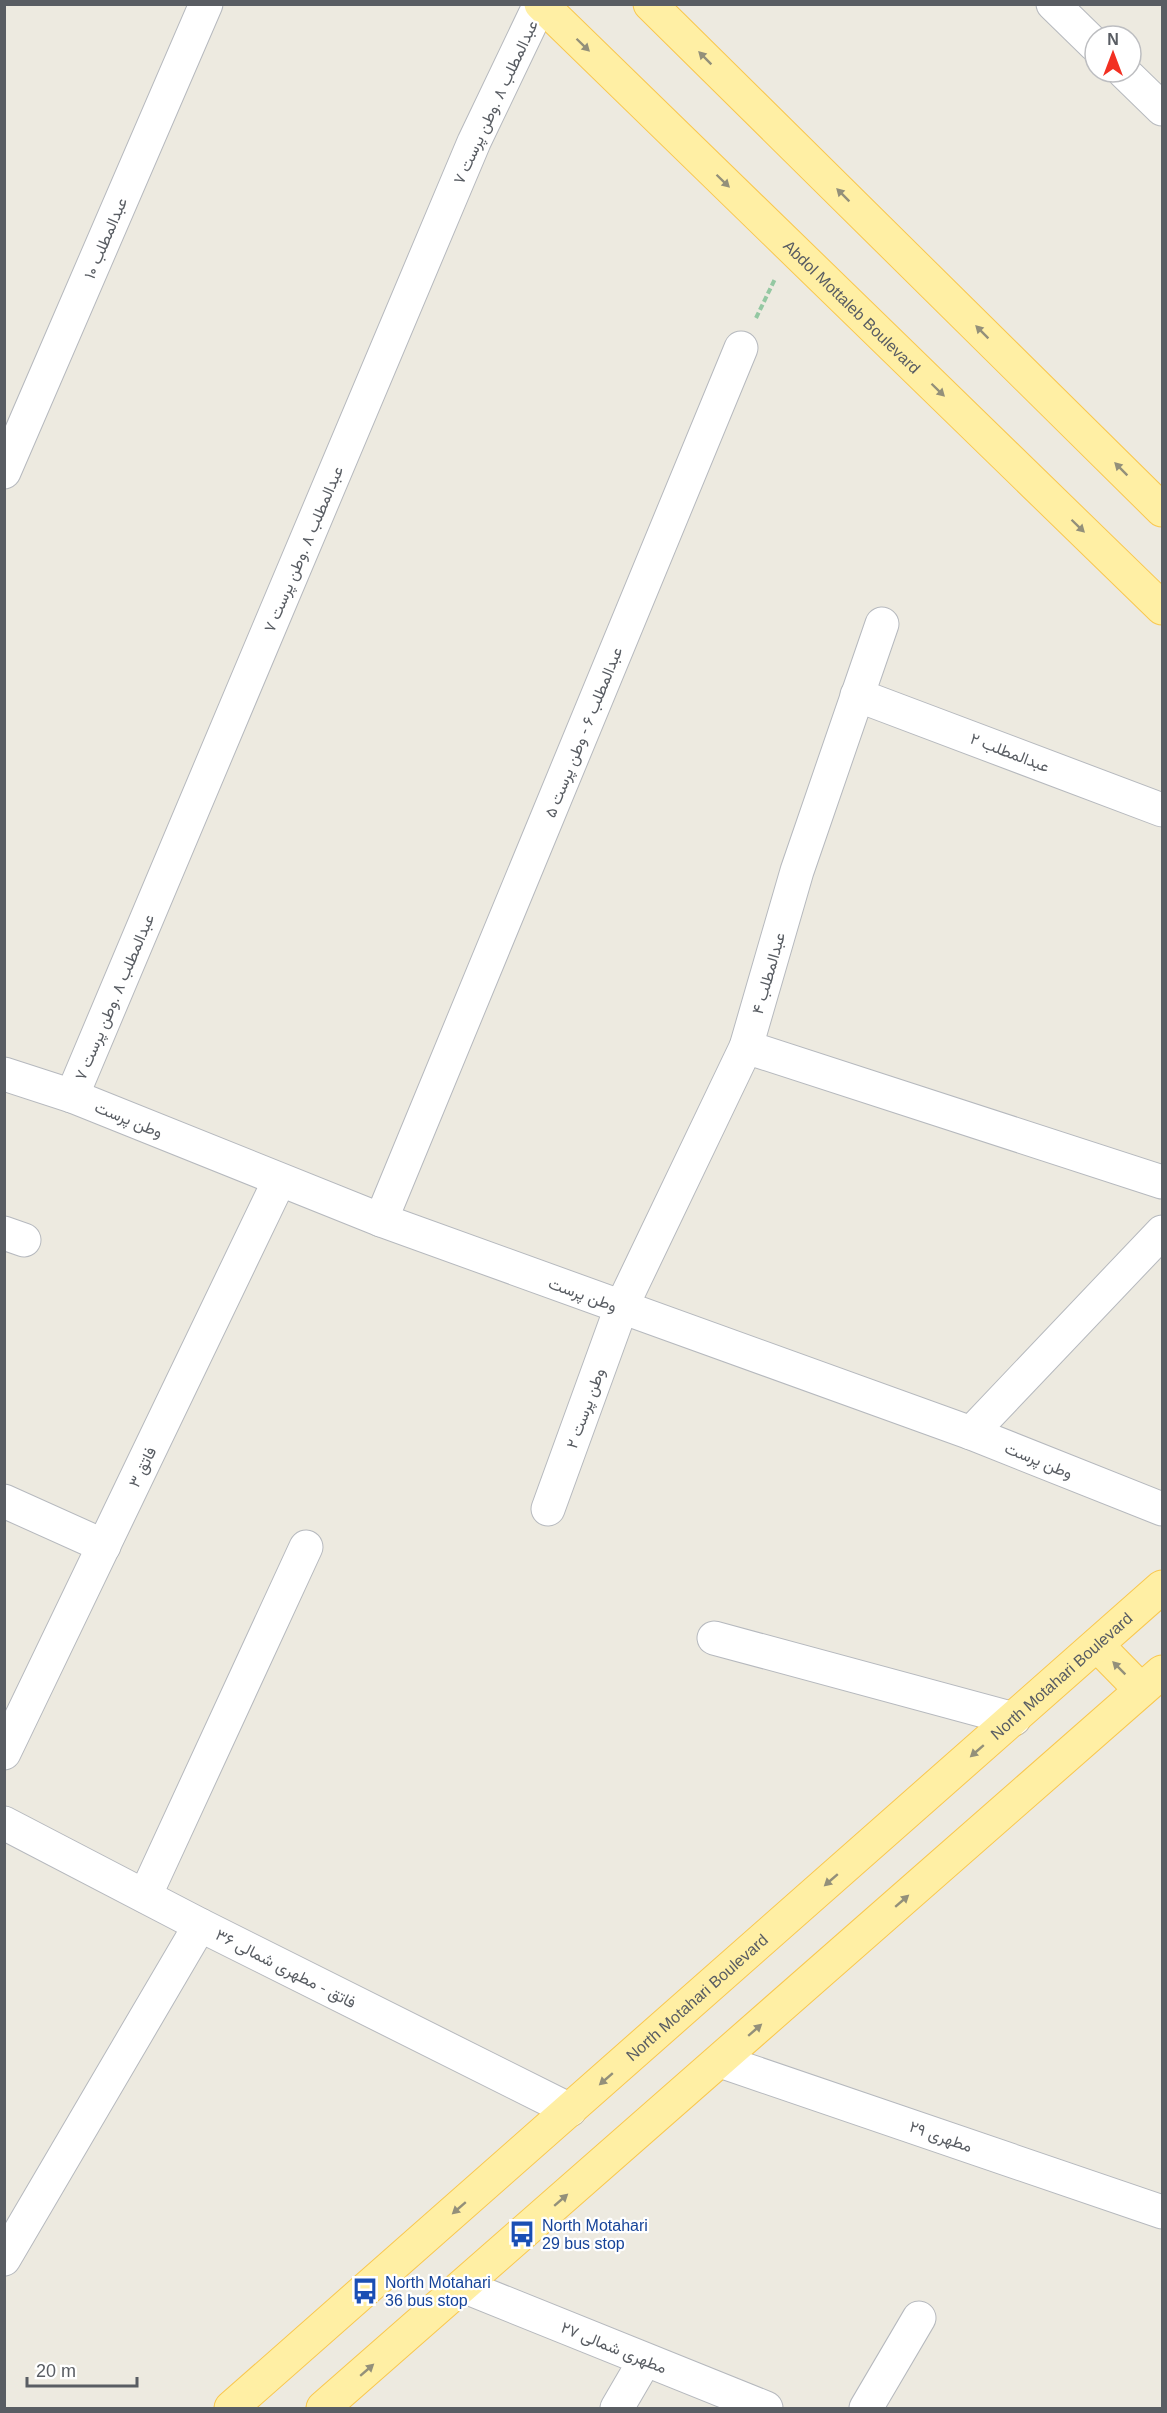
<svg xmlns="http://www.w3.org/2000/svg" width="1167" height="2413" viewBox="0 0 1167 2413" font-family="Helvetica,Vazirmatn,sans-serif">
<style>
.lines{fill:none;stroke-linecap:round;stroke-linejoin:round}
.minor-casing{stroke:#b6b9be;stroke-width:35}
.major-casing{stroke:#f9c74e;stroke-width:35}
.path{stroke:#94c8a2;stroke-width:4;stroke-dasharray:6 3;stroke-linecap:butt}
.minor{stroke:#fff;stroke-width:33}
.major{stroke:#ffefa4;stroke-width:33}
.oneway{fill:#93907a}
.labels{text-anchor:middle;stroke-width:4.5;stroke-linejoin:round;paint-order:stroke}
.street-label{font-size:16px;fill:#595d63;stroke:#fff}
.transit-label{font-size:16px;fill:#164399;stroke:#fff;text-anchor:start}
</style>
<rect width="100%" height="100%" fill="#edeae0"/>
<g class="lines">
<!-- minor casing -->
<g class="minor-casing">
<g id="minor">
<polyline points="1053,4 1095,45"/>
<polyline points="1124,72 1162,109"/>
<polyline points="4,472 206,4"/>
<polyline points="857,695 1162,810"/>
<polyline points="746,1047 1162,1182"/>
<polyline points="4,1074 72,1096 381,1220 971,1433 1162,1509"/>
<polyline points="72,1096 474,142 540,4"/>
<polyline points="381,1220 741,348"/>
<polyline points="4,1233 24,1240"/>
<polyline points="971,1433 1162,1232"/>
<polyline points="4,1501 104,1546"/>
<polyline points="548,1509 621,1308 746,1047 797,871 882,624"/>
<polyline points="714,1638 1014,1719"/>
<polyline points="4,1753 279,1181"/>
<polyline points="4,1823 200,1925 570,2110"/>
<polyline points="145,1896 306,1547"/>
<polyline points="720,2061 1162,2212"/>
<polyline points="4,2259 200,1925"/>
<polyline points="463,2286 766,2408"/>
<polyline points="617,2408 645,2360"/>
<polyline points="866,2408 919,2318"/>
</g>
</g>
<!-- major casing -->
<g class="major-casing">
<g id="major">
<path id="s1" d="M541 4 1162 608"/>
<polyline points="650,4 1162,510"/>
<polyline points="1097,1645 1141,1690"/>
<path id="s2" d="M231 2408 1162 1587"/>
<polyline points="323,2408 1162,1672"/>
</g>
</g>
<!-- path -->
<polyline class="path" points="756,318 775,279"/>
<!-- minor -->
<use href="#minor" class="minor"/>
<!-- major -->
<use href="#major" class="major"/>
</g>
<!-- one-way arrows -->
<defs><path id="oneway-solid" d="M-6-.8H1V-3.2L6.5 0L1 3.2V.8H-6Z" transform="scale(1.5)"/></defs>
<g class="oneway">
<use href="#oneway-solid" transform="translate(583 45) rotate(44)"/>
<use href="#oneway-solid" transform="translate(705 58) rotate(-135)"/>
<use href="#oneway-solid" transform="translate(723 181) rotate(44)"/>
<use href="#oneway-solid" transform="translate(843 195) rotate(-135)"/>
<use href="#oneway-solid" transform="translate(982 332) rotate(-135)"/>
<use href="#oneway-solid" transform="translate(938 390) rotate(44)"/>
<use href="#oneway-solid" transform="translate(1121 469) rotate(-135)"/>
<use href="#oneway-solid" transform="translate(1078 526) rotate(44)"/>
<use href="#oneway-solid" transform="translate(1119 1668) rotate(-135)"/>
<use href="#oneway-solid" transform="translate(977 1751) rotate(139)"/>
<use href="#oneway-solid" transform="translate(831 1880) rotate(139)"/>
<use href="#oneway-solid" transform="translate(902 1901) rotate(-41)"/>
<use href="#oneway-solid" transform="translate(755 2030) rotate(-41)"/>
<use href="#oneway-solid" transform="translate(606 2079) rotate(139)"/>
<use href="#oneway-solid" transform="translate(561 2200) rotate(-41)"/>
<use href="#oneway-solid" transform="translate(459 2208) rotate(139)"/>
<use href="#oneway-solid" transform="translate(367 2370) rotate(-41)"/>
</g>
<!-- icons -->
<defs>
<g id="bus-bare" transform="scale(2.07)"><path d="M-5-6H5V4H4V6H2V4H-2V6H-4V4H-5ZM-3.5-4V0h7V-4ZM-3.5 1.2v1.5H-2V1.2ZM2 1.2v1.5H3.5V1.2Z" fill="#1a4fb4" stroke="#fff" stroke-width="2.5" paint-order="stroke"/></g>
</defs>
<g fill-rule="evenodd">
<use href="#bus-bare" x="522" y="2234"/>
<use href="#bus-bare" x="365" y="2291"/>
</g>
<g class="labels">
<!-- street labels -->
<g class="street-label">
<text transform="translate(495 102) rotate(-65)" y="6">عبدالمطلب ۸ .وطن پرست ۷</text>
<text transform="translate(105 238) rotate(-67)" y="6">عبدالمطلب ۱۰</text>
<text dy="6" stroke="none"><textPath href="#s1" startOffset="434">Abdol Mottaleb Boulevard</textPath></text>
<text transform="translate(303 549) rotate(-67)" y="6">عبدالمطلب ۸ .وطن پرست ۷</text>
<text transform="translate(583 732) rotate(-68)" y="6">عبدالمطلب ۶ - وطن پرست ۵</text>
<text transform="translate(1010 752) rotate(21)" y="6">عبدالمطلب ۲</text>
<text transform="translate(768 973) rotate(-74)" y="6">عبدالمطلب ۴</text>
<text transform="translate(114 997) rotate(-67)" y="6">عبدالمطلب ۸ .وطن پرست ۷</text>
<text transform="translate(129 1119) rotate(22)" y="6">وطن پرست</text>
<text transform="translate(583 1294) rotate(20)" y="6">وطن پرست</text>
<text transform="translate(585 1408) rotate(-70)" y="6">وطن پرست ۲</text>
<text transform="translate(1039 1460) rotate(22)" y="6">وطن پرست</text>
<text transform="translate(142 1467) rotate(-64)" y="6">فاتق ۳</text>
<text dy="6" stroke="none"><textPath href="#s2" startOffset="1107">North Motahari Boulevard</textPath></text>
<text transform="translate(286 1968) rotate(27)" y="6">فاتق - مطهری شمالی ۳۶</text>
<text dy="6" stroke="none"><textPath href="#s2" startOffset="621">North Motahari Boulevard</textPath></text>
<text transform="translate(941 2136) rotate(19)" y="6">مطهری ۲۹</text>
<text transform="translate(614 2347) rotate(22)" y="6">مطهری شمالی ۲۷</text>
</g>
<!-- transit labels -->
<g class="transit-label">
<text x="542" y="2231">North Motahari<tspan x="542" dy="18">29 bus stop</tspan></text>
<text x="385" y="2288">North Motahari<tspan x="385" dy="18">36 bus stop</tspan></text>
</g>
</g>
<!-- border -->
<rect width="1167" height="2413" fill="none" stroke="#595d63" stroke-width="12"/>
<!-- north arrow -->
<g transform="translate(1113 54)"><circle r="28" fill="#ffffff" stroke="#bdbec1" stroke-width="1.5"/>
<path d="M0-4.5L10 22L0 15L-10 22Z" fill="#f23022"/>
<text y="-9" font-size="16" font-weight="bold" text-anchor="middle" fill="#595d63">N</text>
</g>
<!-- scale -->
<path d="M27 2377v9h110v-9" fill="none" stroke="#595d63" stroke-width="3"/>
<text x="36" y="2377" font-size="18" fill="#595d63" stroke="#ffffff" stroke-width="4.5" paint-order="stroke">20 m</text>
</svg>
